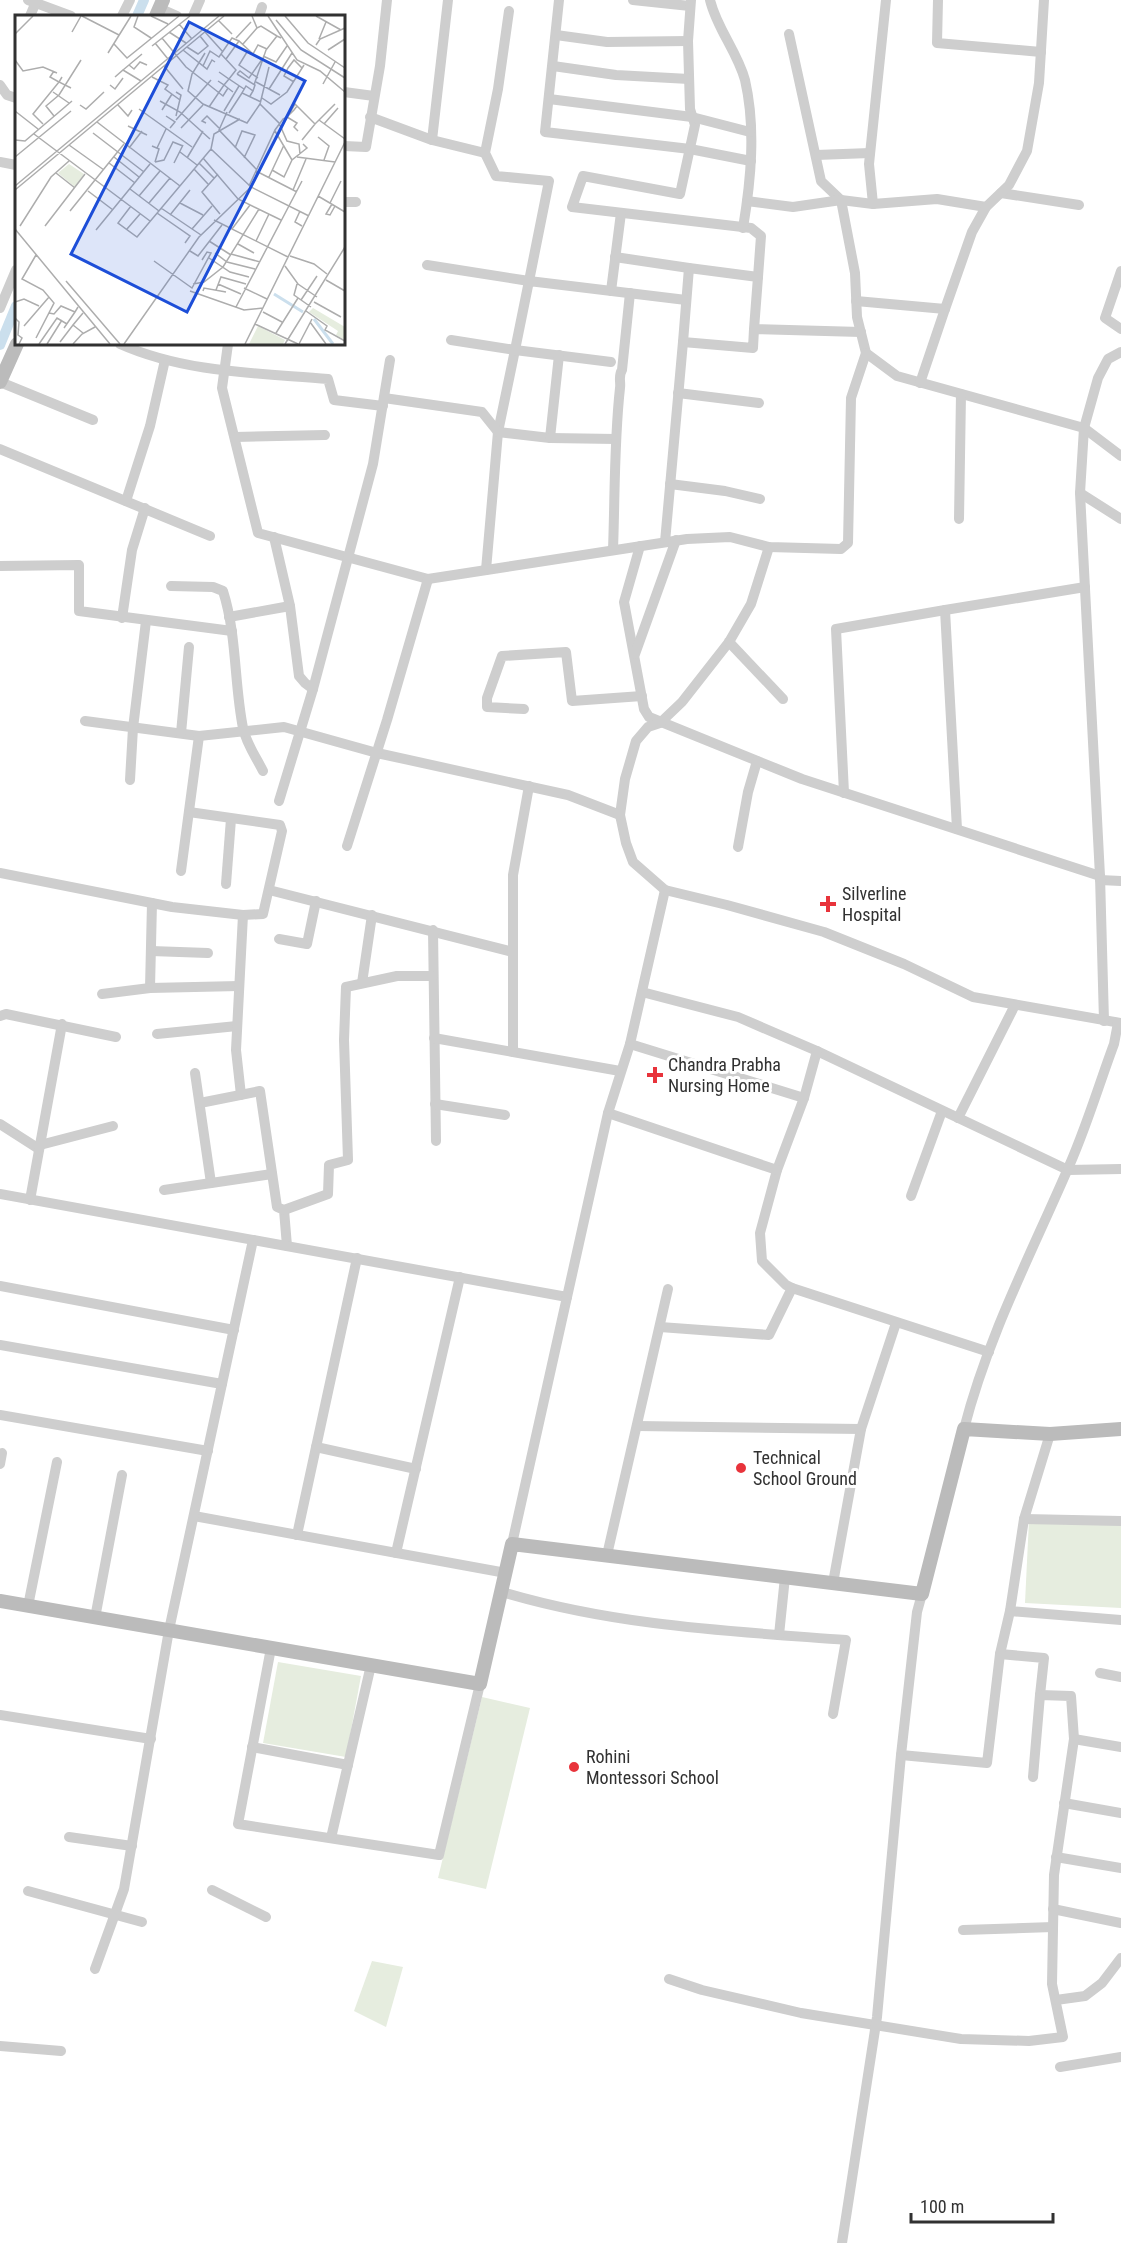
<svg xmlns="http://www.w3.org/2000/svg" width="1121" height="2243" viewBox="0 0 1121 2243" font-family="'Roboto Condensed',sans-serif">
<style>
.green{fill:#e6eddf}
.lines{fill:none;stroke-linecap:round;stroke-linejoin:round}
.canal{stroke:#cbdfed;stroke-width:10}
.street{stroke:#cecece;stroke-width:10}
.secondary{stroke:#bbb;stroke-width:14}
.poi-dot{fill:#e8333b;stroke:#fff;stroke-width:2}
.labels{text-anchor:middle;stroke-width:6;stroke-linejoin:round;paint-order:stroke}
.poi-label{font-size:18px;fill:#313131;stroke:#fff;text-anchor:start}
.inset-river{fill:none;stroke:#cbdfed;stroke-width:3}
.inset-road{fill:none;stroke:#adadad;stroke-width:1.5}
.view{fill:#1d4ed8;fill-opacity:0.15;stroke:#1d4ed8;stroke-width:3}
.inset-edge{fill:none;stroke:#313131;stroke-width:3}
</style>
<rect width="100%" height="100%" fill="#fff"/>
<!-- green -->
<g class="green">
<polygon points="1029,1520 1121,1525 1121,1608 1025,1603"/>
<polygon points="278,1662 361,1676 346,1757 263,1743"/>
<polygon points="482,1697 530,1708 486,1889 438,1878"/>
<polygon points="372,1961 403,1967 386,2027 354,2011"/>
</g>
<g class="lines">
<!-- canal -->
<g class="canal">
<polyline points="137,16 144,0"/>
<polyline points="0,345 16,306"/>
</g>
<!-- street -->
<g class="street">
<polyline points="28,0 71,16"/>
<polyline points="559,0 545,132 690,149 751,161"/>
<polyline points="633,0 690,6"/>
<polyline points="691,0 688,41 690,109 695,125 680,194 583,176 572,207 751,228 761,236 758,277"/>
<path d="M710 0C717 29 737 51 745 80 756 128 751 180 743 228"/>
<polyline points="938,0 937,43 1041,52"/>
<polyline points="159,8 177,16"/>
<polyline points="30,16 36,2"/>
<polyline points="122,16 130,0"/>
<polyline points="193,16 200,0"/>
<polyline points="259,16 262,7"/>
<polyline points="789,34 821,181 841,200 855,273 857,317 866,353 897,376 1084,428 1121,456"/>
<polyline points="556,35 607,42 688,41"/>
<polyline points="553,66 616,75 689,79"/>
<polyline points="0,85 7,95 16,98"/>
<polyline points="344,92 374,96"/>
<polyline points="549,99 692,117 750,132"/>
<polyline points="370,117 432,140 485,153"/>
<polyline points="432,140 448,0"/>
<polyline points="344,146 366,147 380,66 387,0"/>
<polyline points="816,155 870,153"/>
<polyline points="0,162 16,165"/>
<polyline points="1001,193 1079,205"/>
<polyline points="747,201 793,207 841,200 873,204 937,199 986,207"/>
<polyline points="344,202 356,202"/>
<polyline points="873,204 869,164 886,0"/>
<polyline points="615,257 689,268"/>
<polyline points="427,265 529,281 549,181 496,176 485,153 498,89 509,11"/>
<polyline points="1121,271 1105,318 1121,329"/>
<polyline points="611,291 621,213"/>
<polyline points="856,301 945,309 972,232 986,207 1009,185 1027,151 1039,83 1044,0"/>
<polyline points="0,308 16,270"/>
<polyline points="754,329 758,277 689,268 683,342 753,348 754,329 861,332"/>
<polyline points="451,340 515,350 498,432 486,570"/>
<path d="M120 344C185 373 258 373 328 379L334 400 383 406"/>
<polyline points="228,344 222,388 258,533 428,579 687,539 730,537 769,547 841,549 848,543 851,398 866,353"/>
<polyline points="611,362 515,350 529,281 686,300"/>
<polyline points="0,382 93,420"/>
<polyline points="920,383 945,309"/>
<polyline points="678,393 759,403"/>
<polyline points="384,398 482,412 498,432 550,438 559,355"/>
<polyline points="235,437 325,435"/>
<polyline points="550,438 616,439"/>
<polyline points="0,449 210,536"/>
<polyline points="670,484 725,491 760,499"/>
<polyline points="1080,493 1121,519"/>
<polyline points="126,501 150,426 165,360"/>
<polyline points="959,519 961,394"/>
<polyline points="274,537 290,606 299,676 305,683 313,689"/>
<polyline points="665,542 683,342"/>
<polyline points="640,546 624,602 644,709 649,717 802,779 1100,876"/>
<polyline points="769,547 751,604 729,642 682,702 660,723 648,727 636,741 625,779 620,815 626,843 633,862 665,890 727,905 824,932 904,964 973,997 1121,1023"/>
<path d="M613 550C615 496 614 442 620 388 621 382 618 376 622 370L630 293"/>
<polyline points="0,566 79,565 79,611 232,631"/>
<path d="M171 586 213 587 223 591C237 635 234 683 243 728 246 743 256 757 263 771"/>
<polyline points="945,610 1085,587"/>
<polyline points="229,617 290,606"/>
<polyline points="122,618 132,550 145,508"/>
<polyline points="729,642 783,699"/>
<polyline points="635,654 676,540"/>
<polyline points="524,709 487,707 487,698 502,656 566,652 572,701 642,696"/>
<polyline points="85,721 199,736 284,727 377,753 568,795 620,815"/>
<polyline points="181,733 189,647"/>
<polyline points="130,780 133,728 146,621"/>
<polyline points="844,793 836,629 945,610 957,829"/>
<polyline points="279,801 313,689 373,464 390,360"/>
<polyline points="347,846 387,720 428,579"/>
<polyline points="738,847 748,792 757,761"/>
<polyline points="181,871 199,736"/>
<polyline points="0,873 172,907 243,915 263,914 282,831 280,825 189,812"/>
<polyline points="1100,880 1121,881"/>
<polyline points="226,884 231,819"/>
<polyline points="269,890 513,952"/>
<polyline points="433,930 436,1141"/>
<polyline points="279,939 307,944 316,901"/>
<polyline points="151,951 208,953"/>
<polyline points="362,983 372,915"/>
<polyline points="150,988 152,903"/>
<polyline points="642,992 738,1017 817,1051 1068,1170 1121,1169"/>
<polyline points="102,994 150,988 239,986"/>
<polyline points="0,1016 6,1014 116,1037"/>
<polyline points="1104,1021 1100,876 1080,493 1084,428 1098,378 1108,359 1121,352"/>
<polyline points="157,1034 237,1026"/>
<polyline points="434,1038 620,1071"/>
<polyline points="630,1044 804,1098"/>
<polyline points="817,1051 804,1098 777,1170 760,1233 762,1261 786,1285 792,1288 989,1352"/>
<polyline points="513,1052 513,875 529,786"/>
<polyline points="195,1073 211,1183"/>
<polyline points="241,1095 236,1050 243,915"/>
<polyline points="200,1103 260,1091 277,1207 284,1210 287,1246"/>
<polyline points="435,1104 505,1115"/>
<polyline points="608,1113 777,1170"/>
<polyline points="958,1118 1015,1005"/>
<polyline points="0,1124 39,1149"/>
<polyline points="40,1145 113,1126"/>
<polyline points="164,1190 272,1174"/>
<polyline points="0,1194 567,1297"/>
<polyline points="911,1196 942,1111"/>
<polyline points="30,1200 62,1024"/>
<polyline points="284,1210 328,1194 329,1165 348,1160 344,1040 346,987 397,976 433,976"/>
<polyline points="0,1286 234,1330"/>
<polyline points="660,1327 769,1335 792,1288"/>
<polyline points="0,1345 222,1384"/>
<polyline points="0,1415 208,1451"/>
<polyline points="637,1426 861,1429"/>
<path d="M964 1429C987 1339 1029 1258 1066 1173 1085 1132 1098 1087 1114 1044L1118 1023"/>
<polyline points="316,1447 416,1469"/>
<polyline points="0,1464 2,1453"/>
<polyline points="194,1516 506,1573"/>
<polyline points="1024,1519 1121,1521"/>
<polyline points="297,1535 357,1258"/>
<polyline points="512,1544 608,1113 630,1044 665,890"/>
<polyline points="396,1553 460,1277"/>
<polyline points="607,1555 668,1289"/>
<polyline points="833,1583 861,1429 896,1323"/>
<path d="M502 1592C616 1626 728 1631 846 1640L833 1714"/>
<polyline points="28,1606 57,1462"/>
<polyline points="1010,1611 1121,1620"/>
<polyline points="95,1618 122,1475"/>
<polyline points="779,1635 785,1577"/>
<polyline points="271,1648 238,1824 439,1855 480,1684"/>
<polyline points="1000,1654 1044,1658 1040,1695"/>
<polyline points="1100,1673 1121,1677"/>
<polyline points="0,1715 151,1739"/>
<polyline points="1074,1739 1121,1747"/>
<polyline points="252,1747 348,1765"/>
<polyline points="901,1755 987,1763 1000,1654 1010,1611 1024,1519 1050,1434"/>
<polyline points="1064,1803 1121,1813"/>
<polyline points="69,1837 132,1846"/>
<polyline points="331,1838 371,1665"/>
<polyline points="1056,1857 1121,1868"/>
<polyline points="212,1890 266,1917"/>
<polyline points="28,1891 142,1922"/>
<polyline points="1053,1909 1121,1923"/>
<polyline points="963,1930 1053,1927"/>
<polyline points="95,1969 124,1889 169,1630 253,1240"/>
<polyline points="669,1979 702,1990 801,2013 961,2039 1029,2041 1063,2037 1052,1984 1054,1875 1074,1739 1071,1696 1040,1695 1033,1777"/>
<polyline points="1056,2000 1085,1996 1102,1983 1121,1958"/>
<polyline points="0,2046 61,2051"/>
<polyline points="1060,2067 1121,2057"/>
<polyline points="842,2243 877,2017 901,1755 917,1612 922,1594"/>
</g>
<!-- secondary -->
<g class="secondary">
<polyline points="156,16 163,0"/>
<polyline points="0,382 17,344"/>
<polyline points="0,1601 480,1684 512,1544 922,1594 964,1429 1050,1434 1121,1429"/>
</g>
</g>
<!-- markers -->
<g class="poi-dot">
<path d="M825 895h6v6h6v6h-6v6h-6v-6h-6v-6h6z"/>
<path d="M652 1066h6v6h6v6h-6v6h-6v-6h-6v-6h6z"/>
<circle cx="741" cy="1468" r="6"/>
<circle cx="574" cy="1767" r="6"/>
</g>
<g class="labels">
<!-- poi labels -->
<g class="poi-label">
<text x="842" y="900">Silverline<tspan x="842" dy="21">Hospital</tspan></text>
<text x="668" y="1071">Chandra Prabha<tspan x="668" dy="21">Nursing Home</tspan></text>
<text x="753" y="1464">Technical<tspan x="753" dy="21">School Ground</tspan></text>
<text x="586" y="1763">Rohini<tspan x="586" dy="21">Montessori School</tspan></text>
</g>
</g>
<!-- overview -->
<g transform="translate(15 15)">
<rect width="330" height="330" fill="#fff"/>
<path d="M54 149 69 159 60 172 43 158ZM298 293 330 312V325L321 320 323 316 294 297ZM243 311 270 325 268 329H234Z" fill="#e6eddf"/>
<path class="inset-river" d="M259 279 288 297M299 304 318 329"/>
<path class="inset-road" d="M67 1 104 20M123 1 119 12 136 23M136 1 153 9M237 1 242 13 246 11 262 21M253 1 282 45 305 56 330 77M270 1 293 28 330 53M301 1 326 15M261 5 286 35 330 63M204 6 217 19M164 9 177 24M57 17 66 1M154 17 171 28M190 17 208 37M0 19 18 1M147 23 171 52 193 69M221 23 236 7M304 24 311 7M140 28 153 44M99 29 112 43 164 1M228 29 242 13M301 30 305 24 330 13M137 31 175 1M172 32 183 39 193 31 185 21M168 35 192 54 197 45 200 47M313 35 330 24M232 37 224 50 243 63M93 38 116 1M190 38 177 59 173 76 188 89 232 108 245 89M248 41 261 47 272 31M211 44 224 26 238 39M245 44 238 39 243 30 252 34M0 45 8 56 28 52 42 58M114 50 119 54 125 47 132 50M149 51 168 74M188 51 195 36 204 42 217 23 224 26M254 52 245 89 264 108 272 126 284 129 285 139M108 55 127 39M204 57 214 64 221 55 206 39M222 59 225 56 234 63 248 43M222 59 240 70 238 76M47 62 44 67 56 73M100 62 108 55 126 66M137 62 153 70 150 74 165 85M241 67 265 80M279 67 269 61 273 53 279 45 287 53M193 69 208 81 213 73M308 69 320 47M95 70 100 74 108 63M239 70 251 35 262 21 266 23M254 74 277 38M38 77 54 88M218 77 209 70 214 64 229 74M235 81 238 76 231 71 227 78 246 87M247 83 256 89 272 77 289 50M145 86 165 97 195 124M65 90 71 94 89 77M103 90 113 101 117 95M282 91 300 109 320 89M194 92 209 70 203 66M124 94 177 132M147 95 157 79M0 96 23 114M209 96 224 71M212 97 204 115 242 155M214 98 227 78M39 101 31 91 44 80 66 45M151 101 160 107 155 113M161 101 166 80 161 77M272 102 282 108 279 112 283 116M225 104 199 119 196 134 236 172 294 201M161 105 196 65M304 105 330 124M82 107 165 171M191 108 187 106 192 101 204 113M28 109 18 99 44 67 35 62 39 56M309 109 323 93M113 111 132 120M166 113 188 90M260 116 277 145M78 118 129 157M19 119 135 206M303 122 314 131 309 145M0 125 10 126 57 86M287 125 300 109M54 130 89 155M137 131 144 134 140 147M114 133 127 116M142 133 151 114M220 133 227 116 240 120 229 143M165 137 182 150M0 142 56 96M99 142 124 162M282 142 320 147M172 143 188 116M188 143 223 184 266 205M140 147 149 145 158 127 168 131M94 148 120 168M159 148 168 130M184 148 199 163M179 154 193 169M257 155 269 162 277 145 292 133 288 129M241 156 282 177M41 158 60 173M203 159 187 177 205 199M254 162 269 130M0 171 204 1M234 171 260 115 268 104 272 102 279 95 282 91 280 89 273 101M115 174 144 196M0 175 209 1M278 175 291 144M73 176 98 195M124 181 145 156M303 181 330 197M134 188 155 163M165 188 188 200M315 188 326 166M317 189 311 199 315 200 320 191M116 191 103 208 122 222 196 134M146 193 186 220M55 196 109 129M285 196 280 207 287 211M142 198 175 221 170 228M155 200 175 175M199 205 273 242M5 211 36 162 54 146M30 211 70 159M0 214 95 329M112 214 125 199M177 214 197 191M217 214 235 190M81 215 135 149M194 226 216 240M241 226 254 199M223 229 239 238M175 236 183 241 207 210M200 238 212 247 240 254M216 239 245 247M21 240 7 264 28 275 39 288 21 323M275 241 299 249 312 259M194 243 215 257 234 262M139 246 177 273 196 238 192 237 187 245M270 251 283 269 302 282M311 265 330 276M51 266 105 329M178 269 189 267 208 252 244 194M203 269 226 279M282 269 279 280 296 292M229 273 252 284M201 275 206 262 231 269M175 276 229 295 248 293M188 276 189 273 211 277M286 285 302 261M0 287 9 284 24 291M299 287 326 302M221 292 287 166M291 296 312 311 310 315 330 326M248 297 267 307M34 298 39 299 46 291 60 297 63 292M0 303 4 307 3 320 7 323 4 329M295 307 311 329M240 309 283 329M9 311 34 282M49 313 60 297M68 318 58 310 68 298M261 318 283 283M45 327 58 310M24 329 42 303 52 309M32 329 47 305M58 329 67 319 80 312M109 329 184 222 236 172M230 329 330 127M270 329 330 232M284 329 297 304"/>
<path class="view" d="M174 7 290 66 172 297 56 239Z"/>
<rect width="330" height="330" class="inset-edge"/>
</g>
<!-- scale -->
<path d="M911 2213v9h142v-9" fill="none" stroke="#313131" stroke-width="3"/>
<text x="920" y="2213" font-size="18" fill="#313131" stroke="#ffffff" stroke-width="4.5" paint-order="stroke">100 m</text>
</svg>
